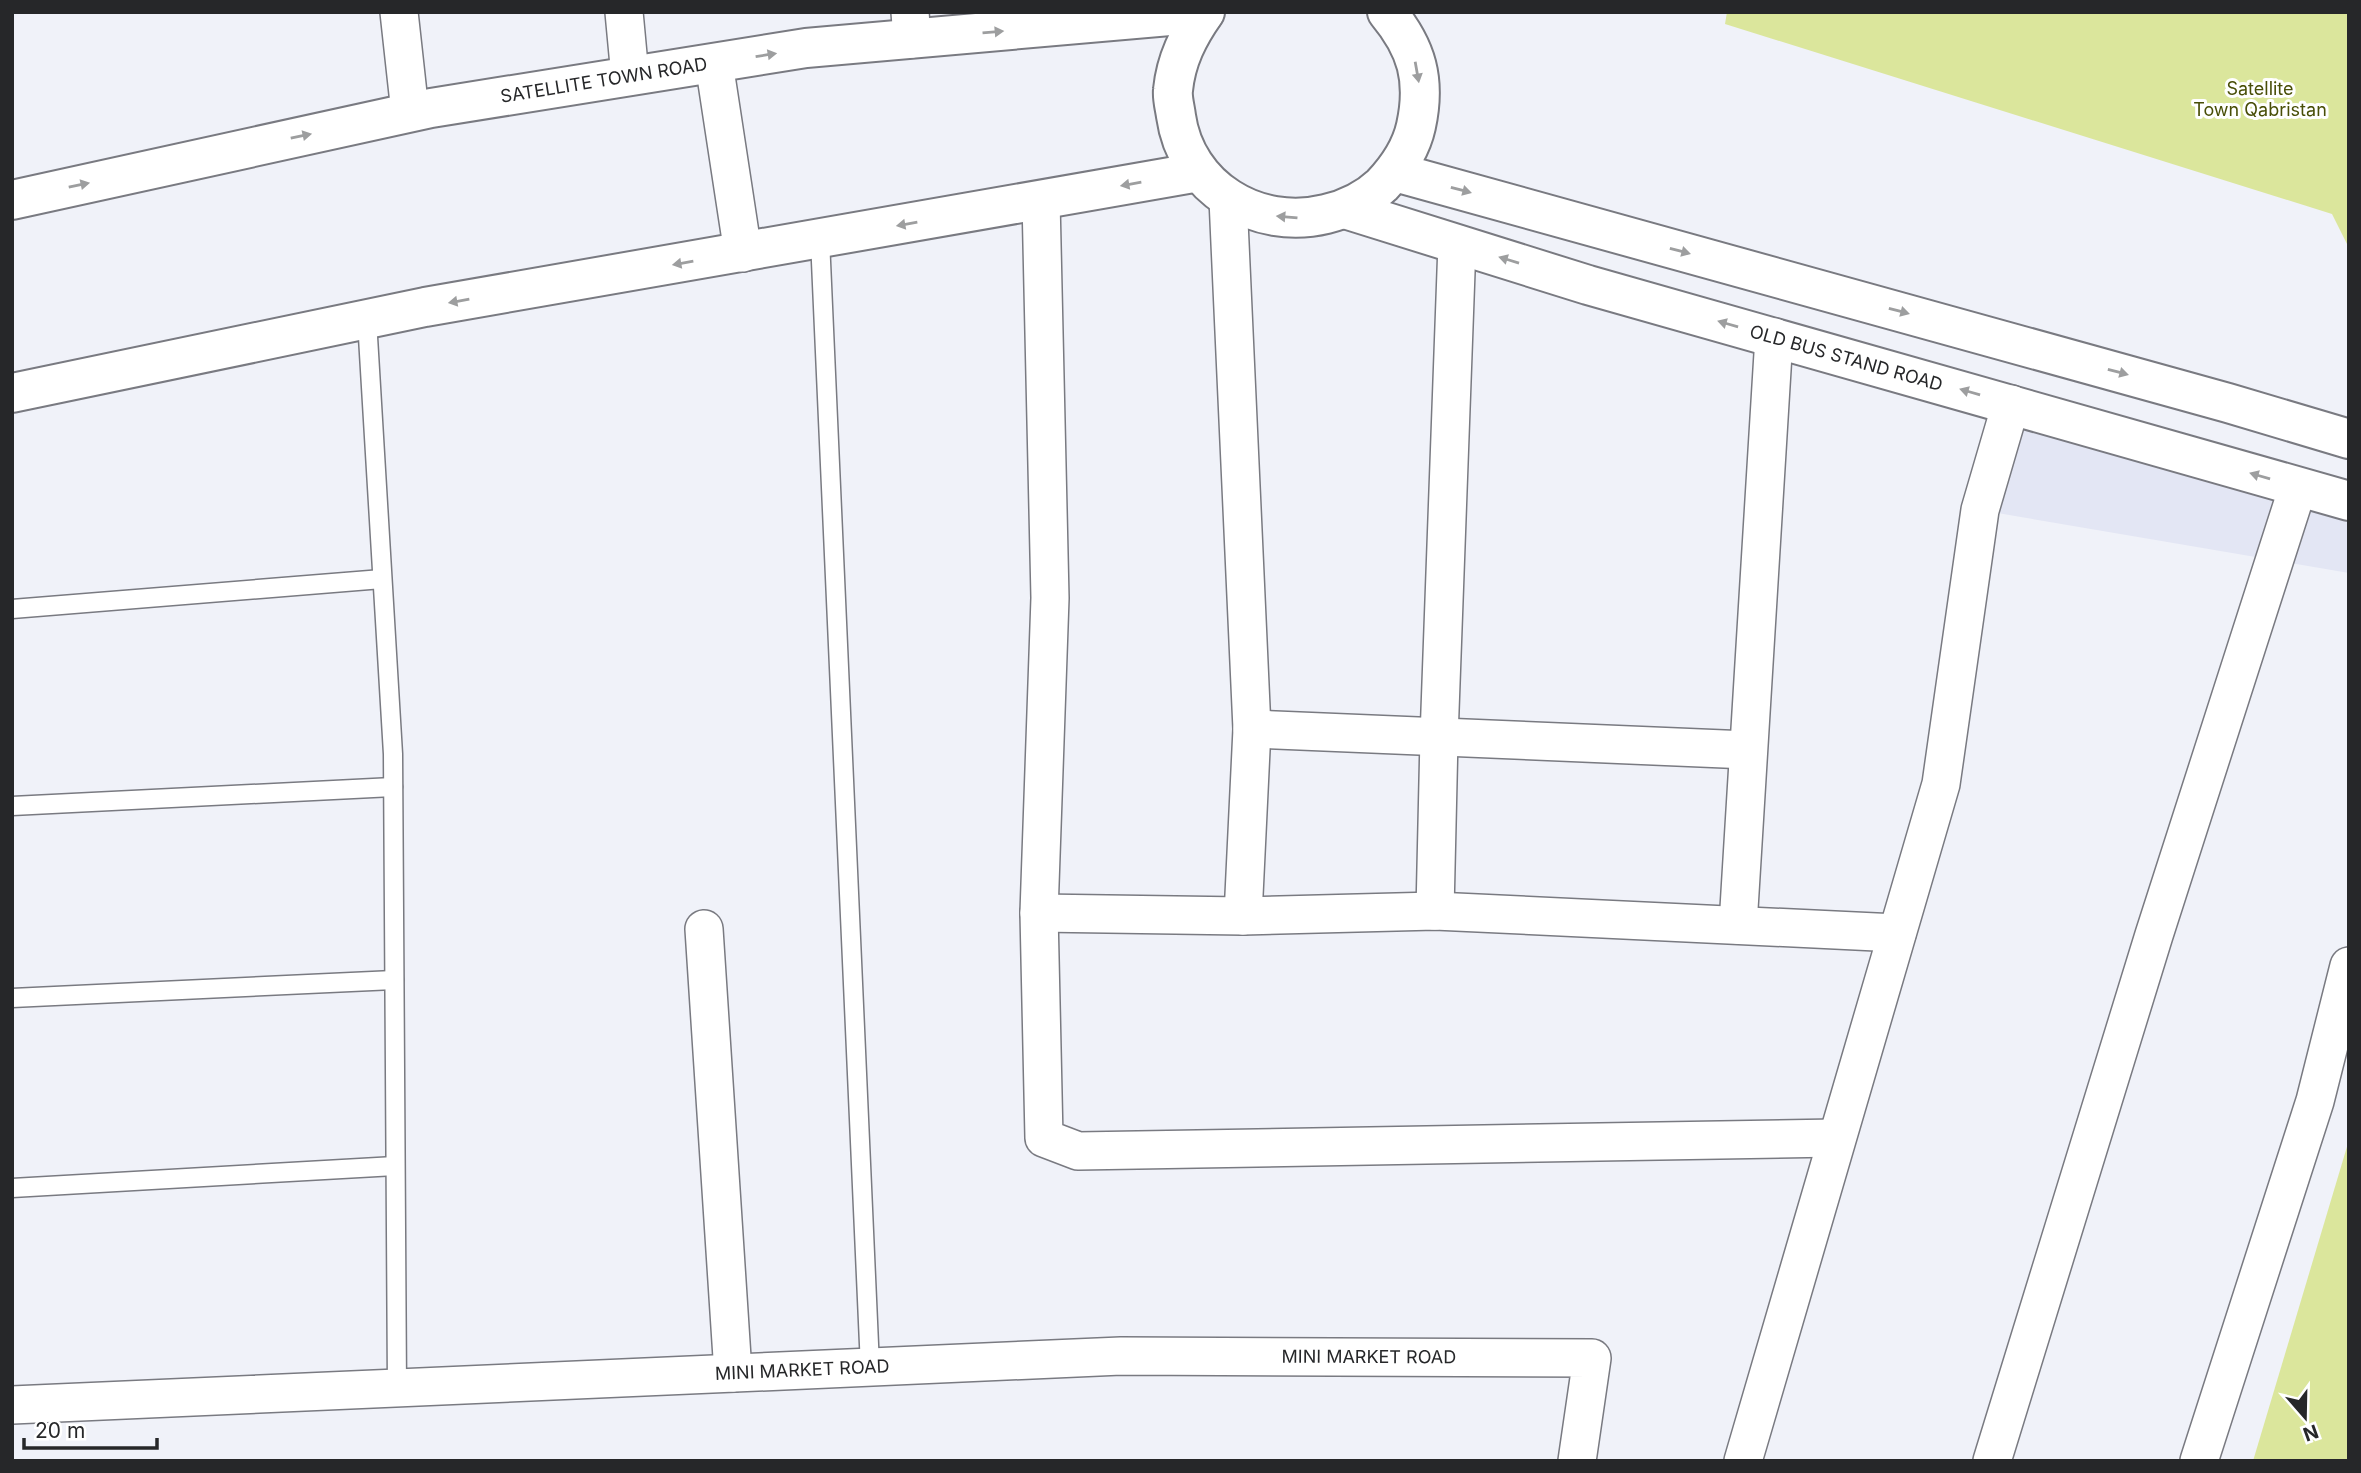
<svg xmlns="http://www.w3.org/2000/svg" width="2361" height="1473" viewBox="0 0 2361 1473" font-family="Inter,sans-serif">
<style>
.built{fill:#e3e6f4}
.green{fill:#dbe69c}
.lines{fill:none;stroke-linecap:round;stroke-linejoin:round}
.service-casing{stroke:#797a81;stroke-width:21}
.minor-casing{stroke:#797a81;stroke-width:40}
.tertiary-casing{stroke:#797a81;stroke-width:42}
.secondary-casing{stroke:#797a81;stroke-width:42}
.service{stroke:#fff;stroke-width:18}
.minor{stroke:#fff;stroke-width:37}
.tertiary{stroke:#fff;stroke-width:38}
.secondary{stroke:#fff;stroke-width:38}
.oneway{fill:#9d9e9f}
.labels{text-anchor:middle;stroke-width:6;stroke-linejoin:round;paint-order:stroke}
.street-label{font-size:18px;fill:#262729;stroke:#fff}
.park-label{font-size:18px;fill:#484e07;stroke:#fff}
</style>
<rect width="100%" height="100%" fill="#f0f2f9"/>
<!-- built -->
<polygon class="built" points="2011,404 2349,500 2349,573 1980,510"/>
<!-- green -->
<g class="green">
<polygon points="1727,12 2349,12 2349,248 2332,214 1725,24"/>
<polygon points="2349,1140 2349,1461 2253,1461"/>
</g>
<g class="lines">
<!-- service casing -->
<g class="service-casing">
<g id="service">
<polyline points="820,239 870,1367"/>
<polyline points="367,320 393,754 397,1388"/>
<polyline points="12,609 382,579"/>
<polyline points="12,806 393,787"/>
<polyline points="12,998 394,980"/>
<polyline points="12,1188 395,1166"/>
</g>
</g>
<!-- minor casing -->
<g class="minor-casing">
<g id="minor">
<polyline points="399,12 410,112"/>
<polyline points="624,12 630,76"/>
<polyline points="910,12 912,39"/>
<polyline points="714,63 743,253"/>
<polyline points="1228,199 1252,729 1243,916"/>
<polyline points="1041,200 1050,598 1039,913 1044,1138 1078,1151 1836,1138"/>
<polyline points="1252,729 1748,750"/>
<polyline points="1435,911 1439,738 1457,244"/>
<polyline points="1039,913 1243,916 1435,911 1897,933"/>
<polyline points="1738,925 1774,337"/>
<polyline points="704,929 733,1373"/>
<path id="s1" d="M12 1405 1121 1356 1592 1358 1577 1461"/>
<polyline points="1743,1461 1941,784 1980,510 2011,404"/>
<polyline points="1992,1461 2154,935 2298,487"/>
<polyline points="2199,1461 2315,1101 2349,966"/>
</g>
</g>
<!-- tertiary casing -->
<g class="tertiary-casing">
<g id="tertiary">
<path id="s2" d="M12 200 431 108 806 48 1204 13"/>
<polyline points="12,393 425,307 1199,172"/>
</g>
</g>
<!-- secondary casing -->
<g class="secondary-casing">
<g id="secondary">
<path d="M1205 12C1188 36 1176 60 1173 90 1172 98 1175 108 1176 116 1186 188 1257 231 1326 214 1347 209 1366 200 1382 185 1398 168 1411 149 1416 126 1426 80 1417 48 1387 12"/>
<polyline points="1395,172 2228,403 2349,439"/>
<path id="s3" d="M1345 209 1588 285 2349 501"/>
</g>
</g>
<!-- service -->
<use href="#service" class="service"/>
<!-- minor -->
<use href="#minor" class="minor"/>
<!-- tertiary -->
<use href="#tertiary" class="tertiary"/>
<!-- secondary -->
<use href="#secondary" class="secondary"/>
</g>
<!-- one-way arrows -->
<defs><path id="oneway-solid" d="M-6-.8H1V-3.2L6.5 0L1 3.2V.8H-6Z" transform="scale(1.75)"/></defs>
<g class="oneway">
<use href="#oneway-solid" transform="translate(993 32) rotate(-5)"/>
<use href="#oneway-solid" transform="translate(766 55) rotate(-9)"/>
<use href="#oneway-solid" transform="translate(1417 72) rotate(80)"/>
<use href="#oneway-solid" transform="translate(301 136) rotate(-12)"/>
<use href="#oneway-solid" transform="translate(1131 184) rotate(170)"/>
<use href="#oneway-solid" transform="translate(79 185) rotate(-12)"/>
<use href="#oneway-solid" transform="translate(1461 190) rotate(15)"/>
<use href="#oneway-solid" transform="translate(1287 217) rotate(-175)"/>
<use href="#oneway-solid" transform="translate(907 224) rotate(170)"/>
<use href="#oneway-solid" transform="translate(1680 251) rotate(15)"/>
<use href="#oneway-solid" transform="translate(1509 260) rotate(-163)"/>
<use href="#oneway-solid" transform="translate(683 263) rotate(170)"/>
<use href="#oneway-solid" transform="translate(459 301) rotate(170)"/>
<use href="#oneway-solid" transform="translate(1899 311) rotate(15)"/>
<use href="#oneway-solid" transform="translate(1728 324) rotate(-164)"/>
<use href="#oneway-solid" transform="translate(2118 372) rotate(15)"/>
<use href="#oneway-solid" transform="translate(1970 392) rotate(-164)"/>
<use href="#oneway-solid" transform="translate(2260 476) rotate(-164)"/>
</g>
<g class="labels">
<!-- street labels -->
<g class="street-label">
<text dy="6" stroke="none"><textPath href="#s2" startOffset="604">SATELLITE TOWN ROAD</textPath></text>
<text dy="6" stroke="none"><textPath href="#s3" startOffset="523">OLD BUS STAND ROAD</textPath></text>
<text dy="6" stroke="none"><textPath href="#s1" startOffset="1358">MINI MARKET ROAD</textPath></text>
<text dy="6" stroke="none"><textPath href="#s1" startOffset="791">MINI MARKET ROAD</textPath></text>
</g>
<!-- park labels -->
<g class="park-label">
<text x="2260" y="95">Satellite<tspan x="2260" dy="21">Town Qabristan</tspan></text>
</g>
</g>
<!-- border -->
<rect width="2361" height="1473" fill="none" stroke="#262729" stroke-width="28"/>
<!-- north arrow -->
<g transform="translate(2305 1417) rotate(160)" stroke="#ffffff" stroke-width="5" paint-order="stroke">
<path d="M0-5L12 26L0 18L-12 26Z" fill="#262729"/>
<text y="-10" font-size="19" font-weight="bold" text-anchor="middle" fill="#262729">N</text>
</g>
<!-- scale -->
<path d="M24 1438v10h133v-10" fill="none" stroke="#262729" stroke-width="3.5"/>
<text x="35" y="1438" font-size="21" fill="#262729" stroke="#ffffff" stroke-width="5" paint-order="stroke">20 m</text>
</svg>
